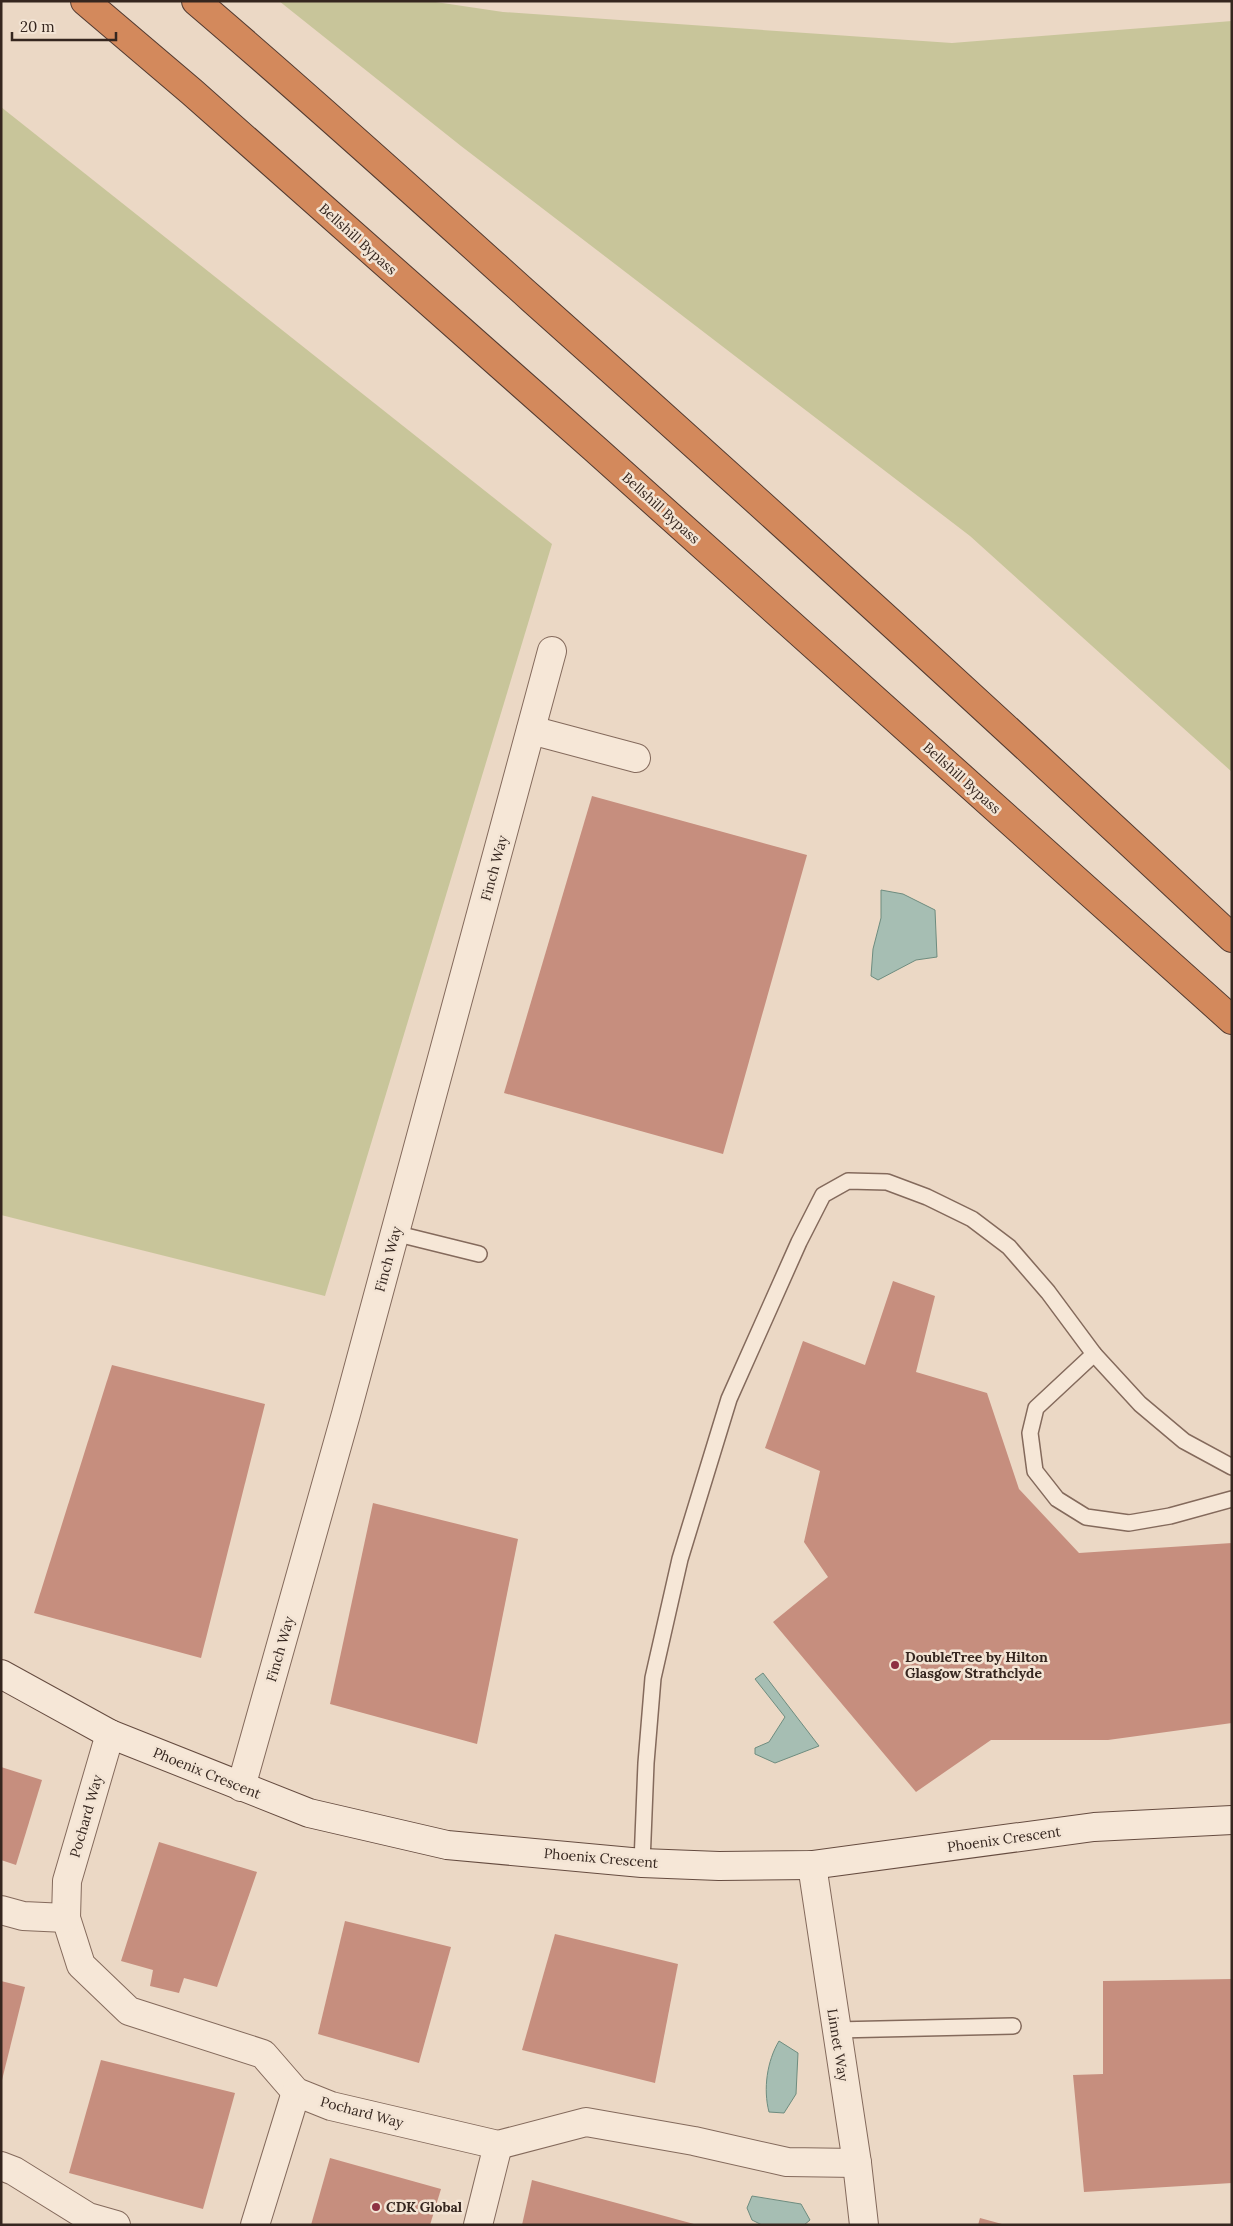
<svg xmlns="http://www.w3.org/2000/svg" width="1233" height="2226" viewBox="0 0 1233 2226" font-family="Lora,serif">
<style>
.green{fill:#c8c59a}
.water{fill:#a6beb3;stroke:#6e8c7f}
.building{fill:#c68e7e}
.lines{fill:none;stroke-linecap:round;stroke-linejoin:round}
.lane-casing{stroke:#846a5c;stroke-width:18}
.street-casing{stroke:#846a5c;stroke-width:30}
.secondary-casing{stroke:#664c40;stroke-width:30}
.highway-casing{stroke:#523a30;stroke-width:30}
.lane{stroke:#f6e7d7;stroke-width:15}
.street{stroke:#f6e7d7;stroke-width:28}
.secondary{stroke:#f6e7d7;stroke-width:28}
.highway{stroke:#d3895c;stroke-width:28}
.poi-dot{fill:#8e3143;stroke:#f3e4d4;stroke-width:2}
.labels{text-anchor:middle;stroke-width:5;stroke-linejoin:round;paint-order:stroke}
.street-label{font-size:14px;fill:#35261f;stroke:#f3e4d4}
.poi-label{font-size:14px;font-weight:bold;fill:#35261f;stroke:#f3e4d4;text-anchor:start}
</style>
<rect width="100%" height="100%" fill="#ebd8c5"/>
<!-- green -->
<g class="green">
<polygon points="279,1 429,1 503,12 952,43 1232,21 1232,772 970,536 461,146"/>
<polygon points="1,107 552,544 325,1296 1,1215"/>
</g>
<!-- water -->
<g class="water">
<polygon points="881,890 903,894 935,910 937,957 916,960 878,980 871,976 873,949 881,918"/>
<polygon points="763,1673 819,1746 775,1763 755,1754 755,1748 769,1742 785,1717 755,1679"/>
<path d="M779 2041 798 2053 796 2094 784 2113 769 2112C763 2089 767 2061 779 2041Z"/>
<polygon points="752,2196 801,2204 810,2220 804,2225 762,2225 752,2220 747,2208"/>
</g>
<!-- building -->
<g class="building">
<polygon points="592,796 807,855 723,1154 504,1093"/>
<polygon points="893,1281 935,1296 916,1372 987,1393 1019,1489 1079,1553 1232,1543 1232,1723 1108,1740 991,1740 916,1792 773,1622 828,1577 804,1542 820,1471 765,1448 803,1341 865,1365"/>
<polygon points="112,1365 265,1404 201,1658 34,1613"/>
<polygon points="373,1503 518,1539 477,1744 330,1704"/>
<polygon points="1,1767 42,1780 16,1865 1,1860"/>
<polygon points="159,1842 257,1872 217,1987 184,1978 179,1993 150,1986 153,1970 121,1961"/>
<polygon points="345,1921 451,1947 419,2063 318,2034"/>
<polygon points="555,1934 678,1964 655,2083 522,2050"/>
<polygon points="1232,1979 1232,2183 1084,2192 1073,2075 1103,2074 1103,1981"/>
<polygon points="1,1981 25,1987 2,2080 1,2080"/>
<polygon points="101,2060 235,2093 203,2209 69,2173"/>
<polygon points="330,2158 441,2189 430,2225 311,2225"/>
<polygon points="532,2180 694,2224 694,2225 522,2225"/>
<polygon points="980,2218 1002,2224 1002,2225 978,2225"/>
</g>
<g class="lines">
<!-- lane casing -->
<g class="lane-casing">
<g id="lane">
<polyline points="394,1233 479,1254"/>
<polyline points="1094,1354 1036,1408 1030,1433 1035,1471 1057,1499 1086,1517 1129,1523 1170,1516 1232,1499"/>
<polyline points="642,1863 646,1763 653,1678 680,1559 729,1399 799,1242 823,1195 848,1181 887,1182 927,1197 972,1219 1009,1247 1048,1292 1094,1354 1140,1404 1184,1441 1232,1467"/>
<polyline points="836,2030 1013,2026"/>
</g>
</g>
<!-- street casing -->
<g class="street-casing">
<g id="street">
<polyline points="531,730 636,758"/>
<polyline points="110,1734 67,1881 66,1918 81,1965 129,2011 263,2054 296,2092 331,2106 498,2145 586,2122 694,2141 787,2162 857,2163"/>
<polyline points="241,1787 346,1414 552,651"/>
<polyline points="812,1865 857,2163 864,2225"/>
<polyline points="1,1910 23,1916 66,1918"/>
<polyline points="1,2166 14,2171 88,2217 116,2225"/>
<polyline points="255,2225 296,2092"/>
<polyline points="478,2225 498,2145"/>
</g>
</g>
<!-- secondary casing -->
<g class="secondary-casing">
<polyline id="secondary" points="1,1674 110,1734 309,1813 447,1845 642,1863 719,1866 812,1865 1094,1827 1232,1820"/>
</g>
<!-- highway casing -->
<g class="highway-casing">
<g id="highway">
<polyline points="85,1 192,92 594,448 1232,1020"/>
<path d="M196 1C310 98 421 199 532 299 768 509 1001 722 1232 938"/>
</g>
</g>
<!-- lane -->
<use href="#lane" class="lane"/>
<!-- street -->
<use href="#street" class="street"/>
<!-- secondary -->
<use href="#secondary" class="secondary"/>
<!-- highway -->
<use href="#highway" class="highway"/>
</g>
<!-- markers -->
<g class="poi-dot">
<circle cx="895" cy="1665" r="5"/>
<circle cx="376" cy="2207" r="5"/>
</g>
<g class="labels">
<!-- street labels -->
<g class="street-label">
<text transform="translate(358 239) rotate(42)" y="5">Bellshill Bypass</text>
<text transform="translate(661 508) rotate(42)" y="5">Bellshill Bypass</text>
<text transform="translate(962 778) rotate(42)" y="5">Bellshill Bypass</text>
<text transform="translate(494 868) rotate(-75)" y="5">Finch Way</text>
<text transform="translate(388 1259) rotate(-75)" y="5">Finch Way</text>
<text transform="translate(280 1649) rotate(-74)" y="5">Finch Way</text>
<text transform="translate(207 1773) rotate(22)" y="5">Phoenix Crescent</text>
<text transform="translate(86 1816) rotate(-74)" y="5">Pochard Way</text>
<text transform="translate(1004 1839) rotate(-8)" y="5">Phoenix Crescent</text>
<text transform="translate(601 1858) rotate(5)" y="5">Phoenix Crescent</text>
<text transform="translate(838 2045) rotate(81)" y="5">Linnet Way</text>
<text transform="translate(362 2112) rotate(15)" y="5">Pochard Way</text>
</g>
<!-- poi labels -->
<g class="poi-label">
<text x="905" y="1662">DoubleTree by Hilton<tspan x="905" dy="16">Glasgow Strathclyde</tspan></text>
<text x="386" y="2212">CDK Global</text>
</g>
</g>
<!-- border -->
<rect width="1233" height="2226" fill="none" stroke="#35261f" stroke-width="5"/>
<!-- scale -->
<path d="M12 32v8h104v-8" fill="none" stroke="#35261f" stroke-width="2.5"/>
<text x="20" y="32" font-size="15" fill="#35261f" stroke="#f3e4d4" stroke-width="4" paint-order="stroke">20 m</text>
</svg>
